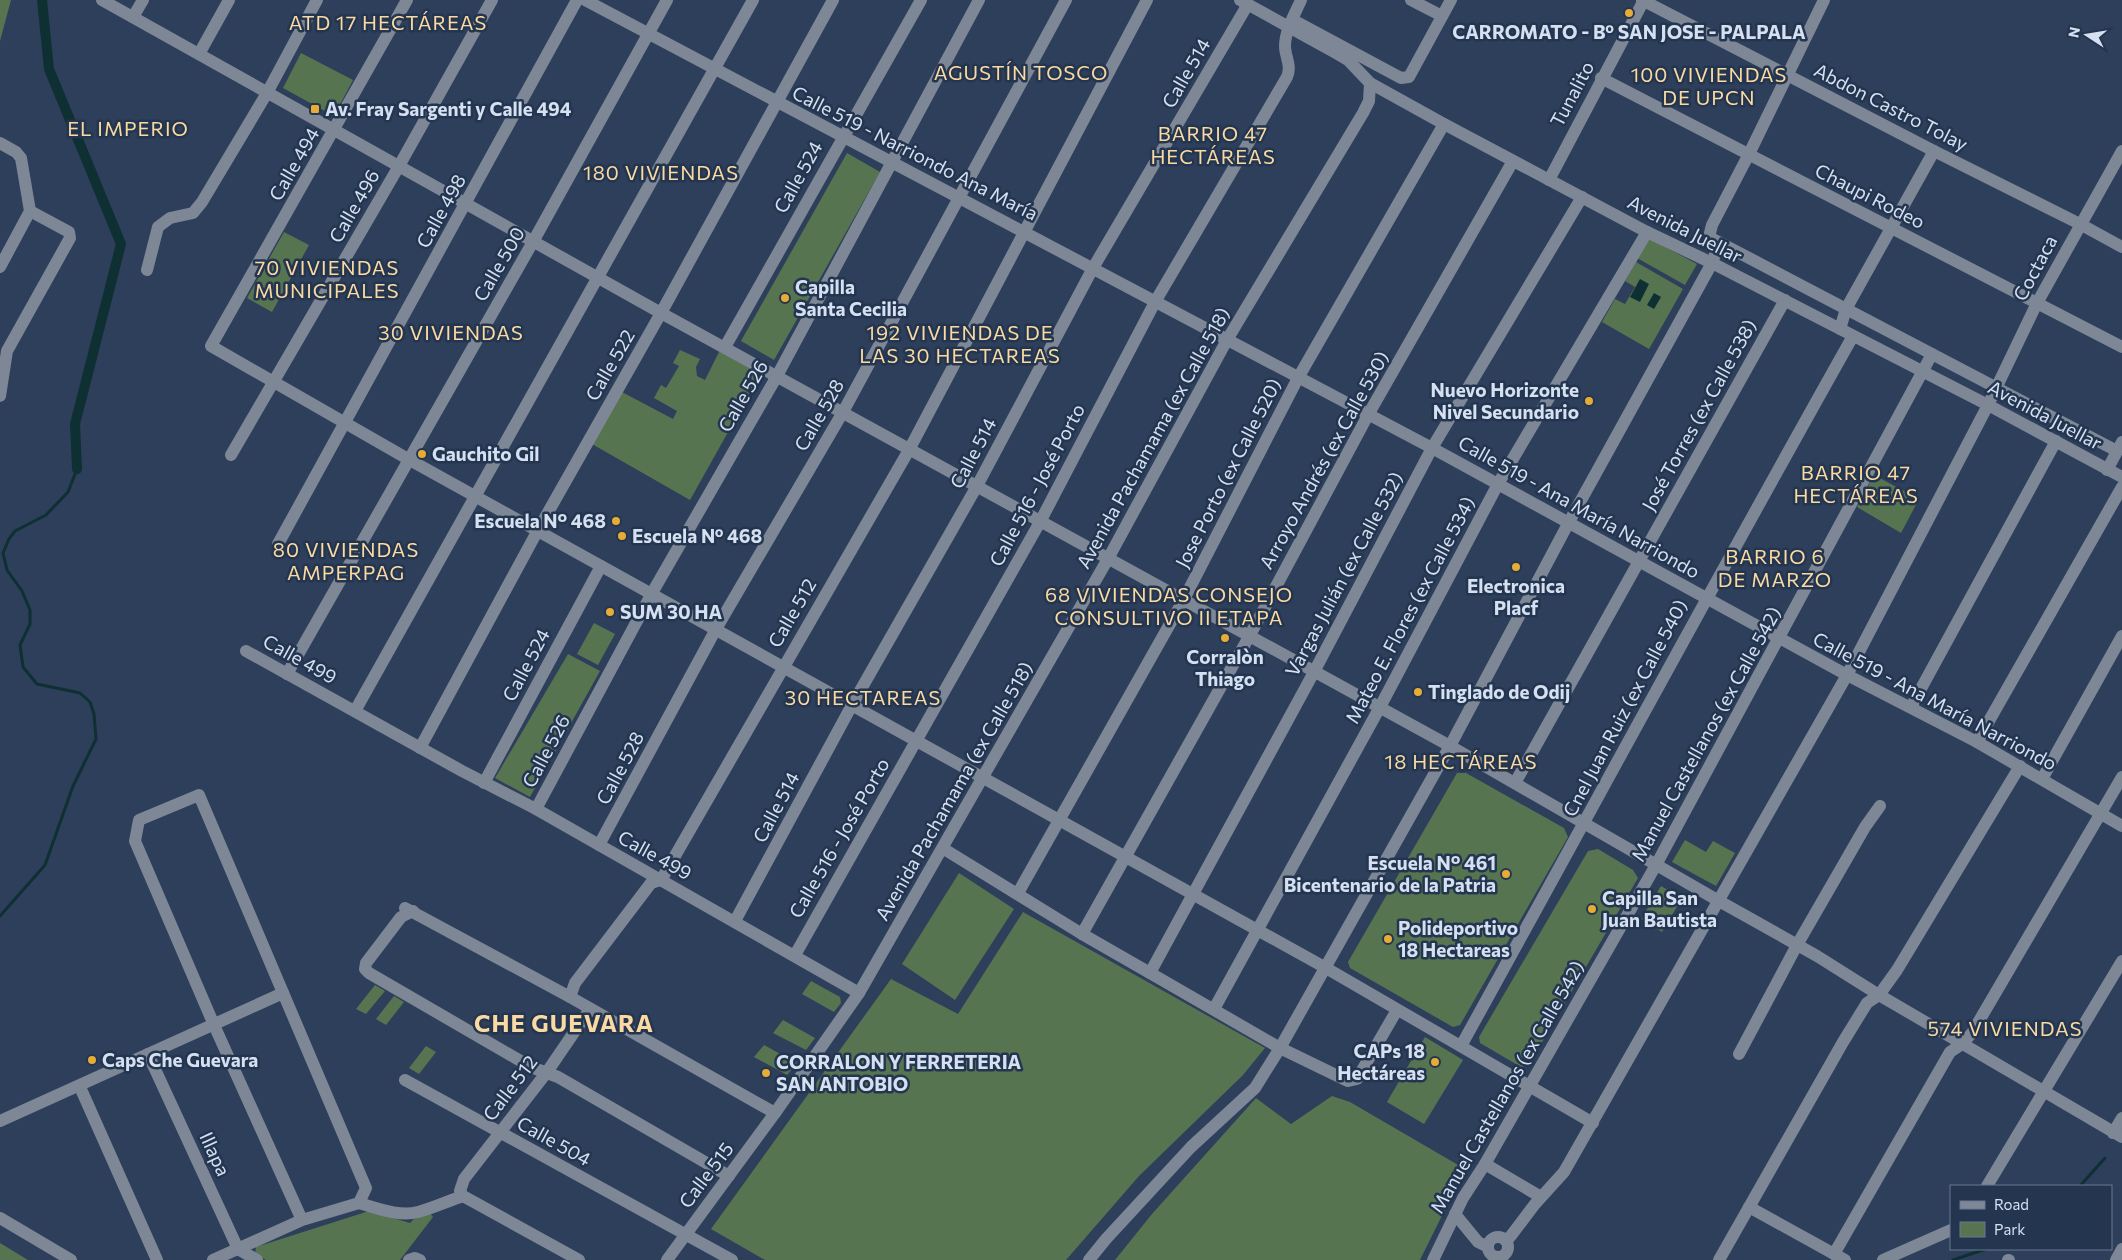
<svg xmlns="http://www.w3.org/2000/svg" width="2122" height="1260" viewBox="0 0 2122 1260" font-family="Commissioner,sans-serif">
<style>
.green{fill:#577451}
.water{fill:#0e3033}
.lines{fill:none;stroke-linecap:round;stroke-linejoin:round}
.stream{stroke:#0e3033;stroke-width:3}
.canal{stroke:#0e3033;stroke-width:10}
.minor{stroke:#7e8795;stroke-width:12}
.poi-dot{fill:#e7ac36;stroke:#243550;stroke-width:2}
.labels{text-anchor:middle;stroke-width:5;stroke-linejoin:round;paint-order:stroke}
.poi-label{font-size:19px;font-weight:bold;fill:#d5e0f1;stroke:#243550;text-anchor:start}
.street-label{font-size:19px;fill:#d5e0f1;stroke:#243550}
.neighbourhood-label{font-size:20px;letter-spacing:1px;fill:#fadaa2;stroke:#243550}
.district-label{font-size:24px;font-weight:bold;letter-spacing:1px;fill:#fadaa2;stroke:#243550}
</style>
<rect width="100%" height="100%" fill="#2e3f5b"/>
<!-- green -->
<g class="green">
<polygon points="0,0 11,0 0,41"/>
<polygon points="301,53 353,80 334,116 283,88"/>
<polygon points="847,153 880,172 774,360 741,341"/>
<polygon points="284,232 309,245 272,312 247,298"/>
<polygon points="1648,238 1697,264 1685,285 1637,258"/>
<polygon points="1636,262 1683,289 1649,349 1602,322 1615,299 1625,304 1635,287 1625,281"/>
<polygon points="680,350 700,359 696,367 697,376 705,380 720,350 754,369 760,375 690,500 592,444 620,391 673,419 677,411 654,398 661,385 666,388 679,366 673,363"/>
<polygon points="1874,475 1919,499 1901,533 1857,507"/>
<polygon points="594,623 615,634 598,665 577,654"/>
<polygon points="568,654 600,671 530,797 495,778"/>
<polygon points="1457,773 1466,773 1564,828 1568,837 1460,1025 1453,1027 1350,968 1348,962"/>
<polygon points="1685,840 1706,852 1713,841 1735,853 1716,886 1672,862"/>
<polygon points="1598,849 1633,870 1638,878 1528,1066 1521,1067 1480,1043 1479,1037 1588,851"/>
<polygon points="959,873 1014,909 955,1000 902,964"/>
<polygon points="1661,886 1682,898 1662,932 1641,919"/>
<polygon points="1023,912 1265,1048 1243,1075 1139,1176 1066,1260 765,1260 711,1229 891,979 958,1014"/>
<polygon points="811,981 840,997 841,1003 834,1012 802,994"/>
<polygon points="375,985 385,991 366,1014 356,1009"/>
<polygon points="394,996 404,1002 386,1025 376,1019"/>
<polygon points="783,1020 815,1038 806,1050 773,1033"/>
<polygon points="1425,1037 1463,1060 1424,1124 1387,1102"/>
<polygon points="764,1045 797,1063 787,1075 754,1057"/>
<polygon points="426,1046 436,1052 419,1074 409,1068"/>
<polygon points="1332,1096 1350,1102 1465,1169 1420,1260 1115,1260 1152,1214 1256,1098 1291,1124"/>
<polygon points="369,1211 410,1223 414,1219 430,1213 433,1217 400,1260 266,1260 255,1254 256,1247"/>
<polygon points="0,1243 28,1260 0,1260"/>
</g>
<!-- water -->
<g class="water">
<polygon points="1640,279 1649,284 1640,302 1630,297"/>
<polygon points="1654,293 1661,297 1654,309 1647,305"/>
</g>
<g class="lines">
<!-- stream -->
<g class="stream">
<polyline points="0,916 45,865 73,786 96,739 94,714 90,702 80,693 37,684 23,667 20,645 30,624 30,610 22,591 7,570 3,553 9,539 15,531 46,515 68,492 77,469"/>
<polyline points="2080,1186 2105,1158"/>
<polyline points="1953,1260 1986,1249"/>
</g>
<!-- canal -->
<polyline class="canal" points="42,0 49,69 121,244 75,424 77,469"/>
<!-- minor -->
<g class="minor">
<polyline points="102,0 661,313 1450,746 1719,901 1817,956 1879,995 2122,1137"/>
<polyline points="407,0 211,346 408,459 1326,968 1593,1123"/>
<polyline points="585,0 1432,448 1847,675 1977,742 2122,826"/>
<polyline points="1240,0 1336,53 1348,60 1370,83 1444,124 1647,232 1712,263 1988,405 2122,477"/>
<polyline points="1411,0 1442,16"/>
<polyline points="1642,0 1934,151 2080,224 2122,247"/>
<polyline points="1824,0 1749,154 1712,225 1709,237 2117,451"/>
<polyline points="133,17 143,0"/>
<polyline points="1293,20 1401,78 1409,77 1451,0"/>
<polyline points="199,54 229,0"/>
<polyline points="1601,78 2122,347"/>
<polyline points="0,143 16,152 21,158 30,211 0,267"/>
<polyline points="1549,180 1644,0"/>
<polyline points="147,270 158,227 170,218 193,213 202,202 267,93 317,0"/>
<polyline points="1840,329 1846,309 1934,151"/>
<polyline points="725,347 921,0"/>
<polyline points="0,396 7,351 70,238 69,232 30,211"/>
<polyline points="231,455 399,166 492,0"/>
<polyline points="2107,470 2122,442"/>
<polyline points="278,544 577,0"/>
<polyline points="246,651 462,771 536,809 859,993"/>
<polyline points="287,674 534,240 667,0"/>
<polyline points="1911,707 2056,441"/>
<polyline points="355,711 753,0"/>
<polyline points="1977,742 2122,487"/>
<polyline points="420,748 538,530 661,313 833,0"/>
<polyline points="2042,779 2122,636"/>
<polyline points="484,783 601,566"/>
<polyline points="1515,783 1785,300"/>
<polyline points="536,809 652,593 777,376 979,0"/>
<polyline points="599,845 716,629 843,412 1066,0"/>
<polyline points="944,849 1082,934 1150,973 1280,1048 1348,1081 1357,1079 1397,1010"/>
<polyline points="1018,893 1184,599 1298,378 1444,124"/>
<polyline points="405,908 570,997 775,1113"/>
<polyline points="413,911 401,917 366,963 365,969 369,973 531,1067 558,1077 729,1176"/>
<polyline points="735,921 852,705 977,486 1093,268 1248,4"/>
<polyline points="1082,934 1250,635 1368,415 1513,161"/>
<path d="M795 955 1040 522 1155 302 1287 77C1292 65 1285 57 1285 46 1285 30 1295 14 1301 0"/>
<polyline points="1150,973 1314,672 1432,448 1582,197"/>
<polyline points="570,997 575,983 651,883 660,880 664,875 909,450 1147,0"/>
<polyline points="1214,1009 1380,707 1498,484 1647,232"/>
<path d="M1461 1046C1592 809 1720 572 1853 336"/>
<polyline points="148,1054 238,1249 257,1260"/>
<polyline points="1739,1054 1797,945 1865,827 1880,806"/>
<polyline points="405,1080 732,1260"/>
<polyline points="80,1087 157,1260"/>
<polyline points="0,1121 283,993"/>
<polyline points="2113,1133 2122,1118"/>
<polyline points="1485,1164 1541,1197"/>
<polyline points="1987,1186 2122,961"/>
<path d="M359 1203C377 1208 399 1217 418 1212 433 1208 448 1201 463 1196"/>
<polyline points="1749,1207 1845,1260"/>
<polyline points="1455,1214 1478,1242 1488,1247"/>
<polyline points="0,1218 71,1260"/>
<circle cx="1498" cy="1247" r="10"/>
<polyline points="1505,1240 1510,1237 1535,1204 1564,1172 1847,675 1988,405 2037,303 2122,151"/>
<polyline points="1834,1254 1950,1052 1962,1044 1972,1033 2122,777"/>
<polyline points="213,1260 302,1220 359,1203 366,1188 199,795 139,820 135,841 214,1025 302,1220"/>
<polyline points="409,1260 415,1258 420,1260"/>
<polyline points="579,1260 463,1196 460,1191 464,1179 547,1072 590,1009"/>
<polyline points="667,1260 775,1113 859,993 1109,557 1227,340 1363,113 1369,101 1370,83"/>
<polyline points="1089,1260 1106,1239 1191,1147 1255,1088 1280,1048 1450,746 1569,522 1712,263 1719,243"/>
<polyline points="1433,1260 1463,1198 1485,1164 1656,865 1932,354"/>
<polyline points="1719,1260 1843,1042 1867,1003 1879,995 1897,970 2020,766"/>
<polyline points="1883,1260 1951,1230"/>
<polyline points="2008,1260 2009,1260"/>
<polyline points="2116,1260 2122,1249"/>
</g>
</g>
<!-- markers -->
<g class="poi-dot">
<circle cx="1629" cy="13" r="5"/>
<rect x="310" y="104" width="10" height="10" rx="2.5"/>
<circle cx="785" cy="298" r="5"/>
<circle cx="1589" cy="401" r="5"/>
<circle cx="422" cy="454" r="5"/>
<circle cx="616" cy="521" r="5"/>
<circle cx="622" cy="536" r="5"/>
<circle cx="1516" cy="567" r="5"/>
<circle cx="610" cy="612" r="5"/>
<circle cx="1225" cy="638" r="5"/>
<circle cx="1418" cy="692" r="5"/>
<circle cx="1506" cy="874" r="5"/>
<circle cx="1592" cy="909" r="5"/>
<circle cx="1388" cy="939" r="5"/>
<circle cx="92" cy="1060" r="5"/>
<circle cx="1435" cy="1062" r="5"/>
<circle cx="766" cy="1073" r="5"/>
</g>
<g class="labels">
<!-- poi labels -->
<g class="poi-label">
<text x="1629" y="39" text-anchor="middle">CARROMATO - Bº SAN JOSE - PALPALA</text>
<text x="325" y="116">Av. Fray Sargenti y Calle 494</text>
<text x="795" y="294">Capilla<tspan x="795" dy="22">Santa Cecilia</tspan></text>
<text x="1579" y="397" text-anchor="end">Nuevo Horizonte<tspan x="1579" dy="22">Nivel Secundario</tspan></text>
<text x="432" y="461">Gauchito Gil</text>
<text x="606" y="528" text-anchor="end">Escuela N° 468</text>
<text x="632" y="543">Escuela Nº 468</text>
<text x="1516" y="593" text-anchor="middle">Electronica<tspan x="1516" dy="22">Placf</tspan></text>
<text x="620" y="619">SUM 30 HA</text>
<text x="1225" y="664" text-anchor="middle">Corralòn<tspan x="1225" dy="22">Thiago</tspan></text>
<text x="1428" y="699">Tinglado de Odij</text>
<text x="1496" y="870" text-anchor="end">Escuela N° 461<tspan x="1496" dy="22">Bicentenario de la Patria</tspan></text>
<text x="1602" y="905">Capilla San<tspan x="1602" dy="22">Juan Bautista</tspan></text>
<text x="1398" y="935">Polideportivo<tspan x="1398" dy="22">18 Hectareas</tspan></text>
<text x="1425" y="1058" text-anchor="end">CAPs 18<tspan x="1425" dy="22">Hectáreas</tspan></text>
<text x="102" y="1067">Caps Che Guevara</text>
<text x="776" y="1069">CORRALON Y FERRETERIA<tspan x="776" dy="22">SAN ANTOBIO</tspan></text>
</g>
<!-- street labels -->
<g class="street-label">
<text transform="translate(1186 73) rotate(-60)" y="7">Calle 514</text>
<text transform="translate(1572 94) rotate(-62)" y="7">Tunalito</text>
<text transform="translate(1891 107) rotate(27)" y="7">Abdon Castro Tolay</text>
<text transform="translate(915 153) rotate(27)" y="7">Calle 519 - Narriondo Ana María</text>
<text transform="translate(294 164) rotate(-60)" y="7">Calle 494</text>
<text transform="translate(798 177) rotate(-61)" y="7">Calle 524</text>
<text transform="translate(1870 196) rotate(27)" y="7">Chaupi Rodeo</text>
<text transform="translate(354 206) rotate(-60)" y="7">Calle 496</text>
<text transform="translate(441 211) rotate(-61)" y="7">Calle 498</text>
<text transform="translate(1685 229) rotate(27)" y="7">Avenida Juellar</text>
<text transform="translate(499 264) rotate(-60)" y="7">Calle 500</text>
<text transform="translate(2035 268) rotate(-62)" y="7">Coctaca</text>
<text transform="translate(610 365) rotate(-60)" y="7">Calle 522</text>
<text transform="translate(743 396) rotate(-60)" y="7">Calle 526</text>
<text transform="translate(819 415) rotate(-60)" y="7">Calle 528</text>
<text transform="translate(1699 415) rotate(-61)" y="7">José Torres (ex Calle 538)</text>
<text transform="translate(2045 415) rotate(28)" y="7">Avenida Juellar</text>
<text transform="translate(1153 438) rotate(-61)" y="7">Avenida Pachamama (ex Calle 518)</text>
<text transform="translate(973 453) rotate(-62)" y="7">Calle 514</text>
<text transform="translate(1324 460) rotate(-61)" y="7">Arroyo Andrés (ex Calle 530)</text>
<text transform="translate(1228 473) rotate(-63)" y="7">Jose Porto (ex Calle 520)</text>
<text transform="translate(1037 485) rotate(-62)" y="7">Calle 516 - José Porto</text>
<text transform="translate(1579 507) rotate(29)" y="7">Calle 519 - Ana María Narriondo</text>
<text transform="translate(1344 574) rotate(-62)" y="7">Vargas Julián (ex Calle 532)</text>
<text transform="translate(1410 610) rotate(-62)" y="7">Mateo E. Flores (ex Calle 534)</text>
<text transform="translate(792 613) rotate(-60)" y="7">Calle 512</text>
<text transform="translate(300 659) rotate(29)" y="7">Calle 499</text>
<text transform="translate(526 665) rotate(-62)" y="7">Calle 524</text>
<text transform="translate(1935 701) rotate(28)" y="7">Calle 519 - Ana María Narriondo</text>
<text transform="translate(1625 708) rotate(-62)" y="7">Cnel Juan Ruiz (ex Calle 540)</text>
<text transform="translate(1706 734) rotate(-61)" y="7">Manuel Castellanos (ex Calle 542)</text>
<text transform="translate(546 751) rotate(-62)" y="7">Calle 526</text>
<text transform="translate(620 768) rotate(-62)" y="7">Calle 528</text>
<text transform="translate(954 791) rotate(-60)" y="7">Avenida Pachamama (ex Calle 518)</text>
<text transform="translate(776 807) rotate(-62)" y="7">Calle 514</text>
<text transform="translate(839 838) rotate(-60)" y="7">Calle 516 - José Porto</text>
<text transform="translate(655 855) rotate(29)" y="7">Calle 499</text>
<text transform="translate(1507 1087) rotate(-60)" y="7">Manuel Castellanos (ex Calle 542)</text>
<text transform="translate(510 1088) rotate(-53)" y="7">Calle 512</text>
<text transform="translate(554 1141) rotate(29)" y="7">Calle 504</text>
<text transform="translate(215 1154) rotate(65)" y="7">Illapa</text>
<text transform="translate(706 1175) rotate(-53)" y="7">Calle 515</text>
</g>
<!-- neighbourhood labels -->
<g class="neighbourhood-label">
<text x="388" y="30">ATD 17 HECTÁREAS</text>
<text x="1021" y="80">AGUSTÍN TOSCO</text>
<text x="1709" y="82">100 VIVIENDAS<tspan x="1709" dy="23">DE UPCN</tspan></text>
<text x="128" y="136">EL IMPERIO</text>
<text x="1213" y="141">BARRIO 47<tspan x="1213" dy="23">HECTÁREAS</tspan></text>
<text x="661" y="180">180 VIVIENDAS</text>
<text x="327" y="275">70 VIVIENDAS<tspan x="327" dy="23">MUNICIPALES</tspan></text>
<text x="451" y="340">30 VIVIENDAS</text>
<text x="960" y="340">192 VIVIENDAS DE<tspan x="960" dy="23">LAS 30 HECTAREAS</tspan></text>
<text x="1856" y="480">BARRIO 47<tspan x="1856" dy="23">HECTÁREAS</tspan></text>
<text x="346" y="557">80 VIVIENDAS<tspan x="346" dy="23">AMPERPAG</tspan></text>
<text x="1775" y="564">BARRIO 6<tspan x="1775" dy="23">DE MARZO</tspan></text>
<text x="1169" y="602">68 VIVIENDAS CONSEJO<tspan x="1169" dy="23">CONSULTIVO II ETAPA</tspan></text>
<text x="863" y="705">30 HECTAREAS</text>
<text x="1461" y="769">18 HECTÁREAS</text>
<text x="2005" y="1036">574 VIVIENDAS</text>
</g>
<!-- district labels -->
<g class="district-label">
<text x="564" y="1032">CHE GUEVARA</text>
</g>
</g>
<!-- legend -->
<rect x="1950" y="1185" width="162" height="65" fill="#243550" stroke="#6b7990"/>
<rect x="1960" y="1201" width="25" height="8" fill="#7e8795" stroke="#6b7990"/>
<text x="1994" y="1210" font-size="15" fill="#d5e0f1">Road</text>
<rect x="1960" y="1222" width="25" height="15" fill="#577451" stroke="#6b7990"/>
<text x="1994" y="1235" font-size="15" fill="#d5e0f1">Park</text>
<!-- north arrow -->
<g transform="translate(2087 35) rotate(282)" stroke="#243550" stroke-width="4" paint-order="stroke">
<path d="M0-4L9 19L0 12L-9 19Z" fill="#d5e0f1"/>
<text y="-8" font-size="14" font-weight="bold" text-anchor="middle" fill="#d5e0f1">N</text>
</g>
</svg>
